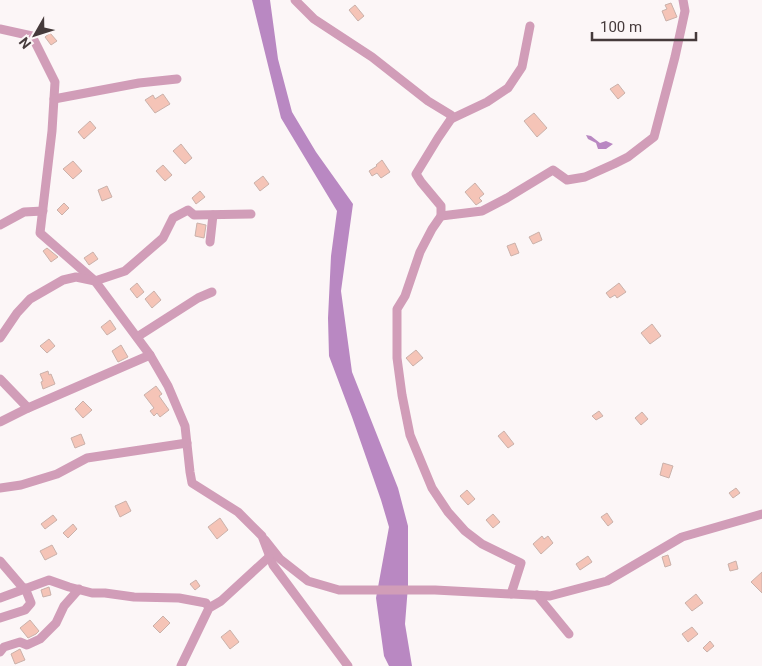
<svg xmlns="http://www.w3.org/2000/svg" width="762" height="666" viewBox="0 0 762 666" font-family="Roboto,sans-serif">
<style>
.water{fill:#b988c2}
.building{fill:#f5c4b7;stroke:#cab1aa}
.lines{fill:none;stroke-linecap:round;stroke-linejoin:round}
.minor{stroke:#d19db8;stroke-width:9}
</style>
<rect width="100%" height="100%" fill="#fcf6f7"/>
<!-- water -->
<g class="water">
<polygon points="252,0 270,0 278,59 292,112 316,152 353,204 341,291 352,372 398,488 408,526 408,586 405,624 412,666 389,666 384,656 376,598 389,527 381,500 352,417 329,356 328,318 331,256 337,211 281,118"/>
<polygon points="586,135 591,136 600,143 606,141 613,144 606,149 598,149 596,143 588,139"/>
</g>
<!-- building -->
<g class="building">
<polygon points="671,3 677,17 666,21 662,11 667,9 665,5"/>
<polygon points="355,5 364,16 358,21 349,10"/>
<polygon points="50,33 57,41 51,45 45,37"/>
<polygon points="618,84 625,93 618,99 610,89"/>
<polygon points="163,94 170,104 155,113 145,100 153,95 155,99"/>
<polygon points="534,113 547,128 537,137 524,121"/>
<polygon points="90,121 96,128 84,139 78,132"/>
<polygon points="181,144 192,158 185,164 173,151"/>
<polygon points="382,160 390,172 381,178 377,173 372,176 369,171 377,166 376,165"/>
<polygon points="73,161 82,171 73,179 63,169"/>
<polygon points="163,165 172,175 165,181 156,171"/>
<polygon points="263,176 269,184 260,191 254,183"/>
<polygon points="475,183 484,194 479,198 482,201 476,205 465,192"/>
<polygon points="107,186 112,197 102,201 98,190"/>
<polygon points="200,191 205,197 196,204 192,198"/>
<polygon points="64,203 69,208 62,215 57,210"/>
<polygon points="197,223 206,225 204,238 195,236"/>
<polygon points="539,232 542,240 533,244 529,237"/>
<polygon points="515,243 519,253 511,256 507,246"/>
<polygon points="47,248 58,257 51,262 43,251"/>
<polygon points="93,252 98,259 89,265 84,258"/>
<polygon points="137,283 144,292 137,298 130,289"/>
<polygon points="619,283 626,292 617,298 615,295 610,298 606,293"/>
<polygon points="154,291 161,300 152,308 145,299"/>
<polygon points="110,320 116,329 107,335 101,327"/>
<polygon points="652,324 661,336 650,344 641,333"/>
<polygon points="49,339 55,346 47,353 40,346"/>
<polygon points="121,345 128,357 118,362 112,351"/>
<polygon points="416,350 423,358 413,366 406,358"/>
<polygon points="48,371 49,375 51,374 55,384 43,389 41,382 43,381 40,374"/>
<polygon points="156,386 162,394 159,396 169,410 160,417 157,413 154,416 150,411 154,408 144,395"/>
<polygon points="83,401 92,410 83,418 75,409"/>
<polygon points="599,411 603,416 596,420 592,416"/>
<polygon points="642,412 648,419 641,425 635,418"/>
<polygon points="504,431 514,444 508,448 498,436"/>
<polygon points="81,434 85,444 75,448 71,438"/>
<polygon points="663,463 673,466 669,478 660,475"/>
<polygon points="736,488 740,493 733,498 729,493"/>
<polygon points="467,490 475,499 468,505 460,496"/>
<polygon points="126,501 131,511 120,517 115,506"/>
<polygon points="607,513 613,522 608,526 601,517"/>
<polygon points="493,514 500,522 493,528 486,520"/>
<polygon points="53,515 57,520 45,529 41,524"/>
<polygon points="220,518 228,530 217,539 208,527"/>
<polygon points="73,524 77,529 68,538 63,533"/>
<polygon points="542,536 544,539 548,536 553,543 541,554 533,544"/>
<polygon points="52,545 57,554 45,560 40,551"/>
<polygon points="668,555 671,565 665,567 662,557"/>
<polygon points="588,556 592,562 580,570 576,564"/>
<polygon points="736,561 738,569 730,571 728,564"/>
<polygon points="762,572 762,593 751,582"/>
<polygon points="196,580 200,586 195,590 190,584"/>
<polygon points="49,587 51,595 43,597 41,590"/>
<polygon points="696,594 703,603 692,611 685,603"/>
<polygon points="163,616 170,623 160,633 153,626"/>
<polygon points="30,620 39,631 36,634 28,638 20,628"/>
<polygon points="692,627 698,634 688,642 682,634"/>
<polygon points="230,630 239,642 230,649 221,637"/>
<polygon points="710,641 714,646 707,652 703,648"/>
<polygon points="20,649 25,660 15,664 11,654"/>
</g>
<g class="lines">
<!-- minor -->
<g class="minor">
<polyline points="295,0 314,19 372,57 428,101 451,115 451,119"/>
<polyline points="0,29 32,36 55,82 52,131 40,233 95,281 150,355 168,386 185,426 190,472 192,483 238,512 262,536 273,565 348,666"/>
<polyline points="54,99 139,83 177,79"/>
<polyline points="441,216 482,211 507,198 553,170 567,180 585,177 614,164 628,157 654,137 675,57 685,11 683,0"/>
<polyline points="0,225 24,212 43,211"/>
<polyline points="210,242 213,215"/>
<polyline points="137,337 198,298 212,292"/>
<polyline points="0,338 17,313 30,299 63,280 76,277 95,281 125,271 163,238 173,218 188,210 194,215 251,214"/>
<polyline points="0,379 28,408 150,355"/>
<polyline points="0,422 28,408"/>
<polyline points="0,488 21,485 57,474 87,458 187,443"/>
<polyline points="265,540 280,559 308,581 339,590 435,590 550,596 607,581 682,537 762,514"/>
<polyline points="0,561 24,589"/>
<polyline points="511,594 521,563 482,544 465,531 448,512 432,488 410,435 402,395 397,358 397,309 405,296 420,252 432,229 441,216 441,206 421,182 416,174 438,138 451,119 487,102 508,88 522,67 530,26"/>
<polyline points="537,595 569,634"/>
<polyline points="0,598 49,580 69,587 92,593 105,593 134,597 179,598 206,603 209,608"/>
<polyline points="0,618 25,610 31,603 25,588"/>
<polyline points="0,652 4,647 20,642 27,645 40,639 56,623 64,606 79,589"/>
<polyline points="181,666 209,608 221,601 269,557"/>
</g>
</g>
<!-- north arrow -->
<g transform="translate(35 35) rotate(231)" stroke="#fcf6f7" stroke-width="4" paint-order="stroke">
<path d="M0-4L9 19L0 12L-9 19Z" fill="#453a3b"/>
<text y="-8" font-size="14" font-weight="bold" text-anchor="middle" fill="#453a3b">N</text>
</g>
<!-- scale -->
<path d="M592 32v8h104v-8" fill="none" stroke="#453a3b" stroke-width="2.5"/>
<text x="600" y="32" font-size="15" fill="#453a3b" stroke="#fcf6f7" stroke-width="4" paint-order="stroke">100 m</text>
</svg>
